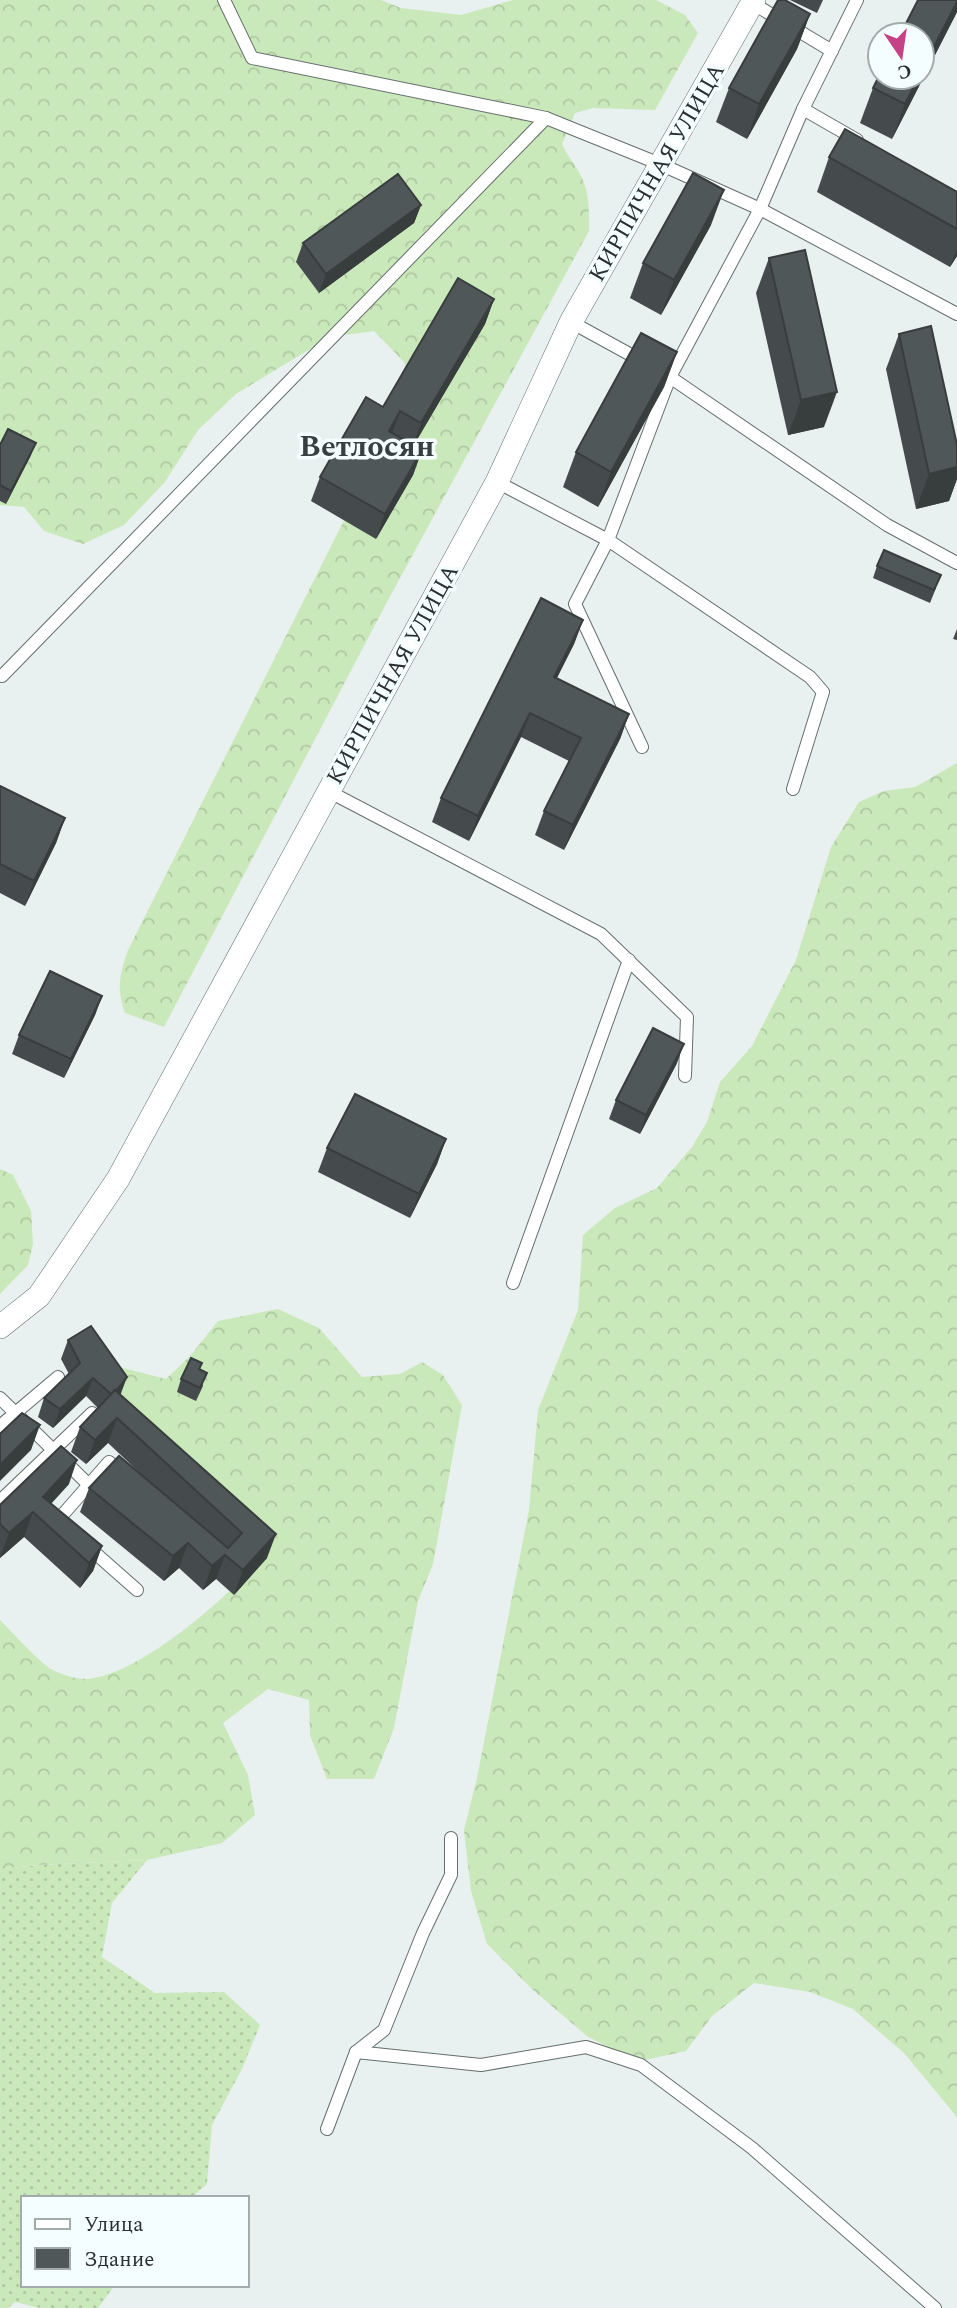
<svg xmlns="http://www.w3.org/2000/svg" width="957" height="2308" viewBox="0 0 957 2308" font-family="Spectral,serif">
<style>
.grass{fill:url(#grass-dots)}
.forest{fill:url(#forest-crowns)}
.lines{fill:none;stroke-linecap:round;stroke-linejoin:round}
.lane-casing{stroke:#666e6e;stroke-width:14}
.street-casing{stroke:#666e6e;stroke-width:24}
.lane{stroke:#fff;stroke-width:12}
.street{stroke:#fff;stroke-width:23}
.wall{fill:#454b4d}
.shaded-wall{fill:#383d3e}
.building{fill:#505759;stroke:#383d3e;stroke-width:2}
.labels{text-anchor:middle;stroke-width:7;stroke-linejoin:round;paint-order:stroke}
.street-label{font-size:23px;fill:#2b2f2f;stroke:#f5fefe}
.district-label{font-size:30px;font-weight:bold;fill:#383f3f;stroke:#f5fefe}
</style>
<defs>
<pattern id="grass-dots" width="8" height="8" patternUnits="userSpaceOnUse" patternTransform="scale(1.75)"><rect width="8" height="8" fill="#cae9ba"/><path d="M2 2h.1M6 6h.1" fill="none" stroke="#aec8a0" stroke-width="1.8" stroke-linecap="round"/></pattern>
<pattern id="forest-crowns" width="20" height="18" patternUnits="userSpaceOnUse" patternTransform="scale(1.75)"><rect width="20" height="18" fill="#cae9ba"/><path d="M2 6a3 3 0 1 1 6 0M12 15a3 3 0 1 1 6 0" fill="none" stroke="#aec8a0"/></pattern>
</defs>
<rect width="100%" height="100%" fill="#e8f0f0"/>
<!-- grass -->
<polygon class="grass" points="147,1860 112,1903 102,1957 155,1993 224,1992 260,2025 242,2069 212,2125 207,2184 191,2198 23,2198 23,2285 115,2285 98,2308 40,2308 15,2302 8,2308 0,2308 0,1869 38,1865"/>
<!-- forest -->
<g class="forest">
<path d="M0 0H381L401 8 461 15 513 0H656L685 15 698 33 655 110 593 108 575 113 562 144C567 155 574 163 580 174 590 192 589 212 589 231L387 602 164 1027 125 1013C116 989 120 973 128 950L401 407 405 363 374 331 330 337 236 394 198 430 165 482 124 525 83 544 44 531 24 507 0 505Z"/>
<polygon points="957,763 957,2117 904,2053 853,2009 810,1992 754,1983 712,2016 686,2051 636,2062 587,2036 532,1989 487,1944 471,1891 464,1830 477,1778 529,1510 538,1410 578,1310 583,1235 615,1208 657,1188 692,1147 707,1122 720,1082 752,1046 796,960 831,847 859,802 884,791 915,787"/>
<polygon points="0,1169 13,1175 31,1211 33,1244 28,1265 0,1294"/>
<path d="M278 1309 319 1328 362 1377 400 1374 422 1362 443 1375 462 1405 433 1564 418 1601 394 1728 374 1779H327L310 1735 309 1700 268 1689 223 1723 248 1775 255 1815 222 1843 147 1860 38 1865 0 1869V1620C14 1634 36 1659 51 1669 59 1674 79 1680 88 1679 136 1674 207 1614 241 1580L237 1548 129 1434 93 1404 102 1375 123 1368 166 1379 191 1355 218 1321Z"/>
</g>
<g class="lines">
<!-- lane casing -->
<g class="lane-casing">
<g id="lane">
<polyline points="224,0 252,58 546,118"/>
<polyline points="752,3 832,51"/>
<polyline points="803,109 857,140"/>
<polyline points="571,322 642,361"/>
<polyline points="664,373 887,525 957,563"/>
<polyline points="497,482 608,540 810,677 823,692 793,789"/>
<polyline points="2,676 546,118 660,164 760,209 957,314"/>
<polyline points="642,747 575,604 608,540 670,377 760,209 803,109 857,0"/>
<polyline points="328,791 601,934 687,1017 685,1076"/>
<polyline points="513,1283 629,960"/>
<polyline points="0,1398 88,1484"/>
<polyline points="0,1426 58,1377"/>
<polyline points="0,1501 92,1413"/>
<polyline points="64,1526 58,1520 109,1462 122,1474"/>
<polyline points="86,1545 137,1590"/>
<polyline points="356,2052 481,2065 586,2047 641,2065 752,2148 935,2308"/>
<polyline points="327,2129 356,2052 384,2030 423,1933 451,1875 451,1838"/>
</g>
</g>
<!-- street casing -->
<g class="street-casing">
<polyline id="street" points="0,1327 39,1296 118,1179 497,482 571,322 754,0"/>
</g>
<!-- lane -->
<use href="#lane" class="lane"/>
<!-- street -->
<use href="#street" class="street"/>
</g>
<!-- wall -->
<g class="wall">
<polygon points="790,0 823,0 817,13"/>
<polygon points="957,0 957,12 892,139 860,123 873,88"/>
<polygon points="810,14 797,49 747,139 716,122 729,88"/>
<polygon points="829,157 957,192 957,256 950,267 817,192"/>
<polygon points="421,205 414,223 319,293 296,262 303,243"/>
<polygon points="711,225 661,315 630,298 643,263"/>
<polygon points="769,258 824,427 788,435 756,293"/>
<polygon points="494,299 485,324 414,445 422,450 413,475 376,539 311,501 320,477 383,407"/>
<polygon points="899,334 957,445 957,479 949,501 916,509 886,369"/>
<polygon points="677,352 664,387 598,507 563,487 576,452"/>
<polygon points="0,445 31,455 6,504 0,501"/>
<polygon points="877,566 936,588 930,603 873,578"/>
<polygon points="583,620 574,644 557,678 629,714 620,739 564,850 535,835 544,811 569,761 521,737 469,841 432,822 441,798"/>
<polygon points="957,629 957,640 953,639"/>
<polygon points="0,786 65,818 56,843 25,906 0,893"/>
<polygon points="102,996 95,1015 64,1078 12,1054 19,1035"/>
<polygon points="677,1063 640,1134 609,1119 616,1100"/>
<polygon points="446,1139 437,1164 410,1218 318,1172 327,1148"/>
<polygon points="68,1340 120,1395 267,1558 234,1595 216,1579 203,1590 179,1568 164,1581 80,1512 89,1488 157,1489 108,1443 86,1464 71,1452 80,1427 98,1408 86,1396 53,1428 38,1417 44,1398 69,1374 61,1359"/>
<polygon points="200,1369 203,1386 196,1401 177,1392 181,1379"/>
<polygon points="69,1484 51,1504 102,1546 93,1571 80,1588 24,1537 0,1558 0,1505"/>
</g>
<!-- shaded-wall -->
<g class="shaded-wall">
<polygon points="957,2 957,12 892,139 905,104 919,77 922,77 922,70"/>
<polygon points="810,14 797,49 747,139 759,104"/>
<polygon points="724,190 711,225 661,315 674,280"/>
<polygon points="421,205 414,223 319,293 326,274"/>
<polygon points="957,249 957,256 950,267"/>
<polygon points="494,299 485,324 412,448 421,423"/>
<polygon points="677,352 664,387 598,507 611,472"/>
<polygon points="837,392 824,427 788,435 801,400"/>
<polygon points="400,411 391,436 389,431"/>
<polygon points="36,443 31,455 6,504 11,491"/>
<polygon points="422,450 413,475 376,539 385,514"/>
<polygon points="957,467 957,479 949,501 916,509 929,474"/>
<polygon points="583,620 574,644 545,701 554,677"/>
<polygon points="530,713 521,737 469,841 478,816"/>
<polygon points="629,714 620,739 564,850 573,825"/>
<polygon points="65,818 56,843 25,906 34,881"/>
<polygon points="102,996 95,1015 64,1078 71,1059"/>
<polygon points="684,1044 677,1063 640,1134 646,1115"/>
<polygon points="446,1139 437,1164 410,1218 419,1194"/>
<polygon points="127,1377 120,1396 113,1396"/>
<polygon points="93,1378 86,1396 53,1428 60,1409"/>
<polygon points="117,1418 108,1443 86,1464 95,1440"/>
<polygon points="40,1425 31,1450 0,1481 0,1465"/>
<polygon points="77,1460 69,1484 38,1517 43,1497"/>
<polygon points="33,1512 24,1537 0,1558 9,1533"/>
<polygon points="276,1534 267,1558 234,1595 243,1570"/>
<polygon points="188,1543 179,1568 164,1581 173,1556"/>
<polygon points="102,1546 93,1571 80,1588 89,1563"/>
<polygon points="225,1555 216,1579 203,1590 212,1566"/>
</g>
<!-- building -->
<g class="building">
<polygon points="778,0 785,0 810,14 759,104 729,88"/>
<polygon points="918,0 957,0 957,2 922,70 922,35 900,35"/>
<polygon points="880,74 880,77 919,77 905,104 873,88"/>
<polygon points="845,129 957,192 957,229 829,157"/>
<polygon points="693,173 724,190 674,280 643,263"/>
<polygon points="398,174 421,205 326,274 303,243"/>
<polygon points="805,250 837,392 801,400 769,258"/>
<polygon points="458,278 494,299 421,423 400,411 389,431 422,450 385,514 320,477 366,397 383,407"/>
<polygon points="931,326 957,445 957,467 929,474 899,334"/>
<polygon points="641,333 677,352 611,472 576,452"/>
<polygon points="8,429 36,443 11,491 0,485 0,445"/>
<polygon points="884,550 941,575 934,590 877,566"/>
<polygon points="541,598 583,620 554,677 629,714 573,825 544,811 581,738 530,713 478,816 441,798"/>
<polygon points="0,786 65,818 34,881 0,864"/>
<polygon points="50,971 102,996 71,1059 19,1035"/>
<polygon points="653,1028 684,1044 646,1115 616,1100"/>
<polygon points="355,1094 446,1139 419,1194 327,1148"/>
<polygon points="91,1326 127,1377 116,1391 115,1390 111,1394 93,1378 60,1409 44,1398 80,1363 68,1340"/>
<polygon points="191,1358 202,1363 199,1369 207,1373 200,1388 181,1379"/>
<polygon points="115,1390 276,1534 243,1570 225,1555 212,1566 188,1543 173,1556 89,1488 119,1456 228,1548 242,1533 117,1418 95,1440 80,1427"/>
<polygon points="22,1413 40,1425 0,1465 0,1434"/>
<polygon points="61,1446 77,1460 43,1497 102,1546 89,1563 33,1512 9,1533 0,1524 0,1505"/>
</g>
<g class="labels">
<!-- street labels -->
<g class="street-label">
<text transform="translate(656 172) rotate(-60)" y="8">КИРПИЧНАЯ УЛИЦА</text>
<text transform="translate(392 674) rotate(-61)" y="8">КИРПИЧНАЯ УЛИЦА</text>
</g>
<!-- district labels -->
<g class="district-label">
<text x="367" y="456">Ветлосян</text>
</g>
</g>
<!-- legend -->
<rect x="21" y="2196" width="228" height="91" fill="#f5fefe" stroke="#a4abab" stroke-width="2"/>
<rect x="35" y="2219" width="35" height="10" fill="#ffffff" stroke="#a4abab" stroke-width="2"/>
<text x="84" y="2231" font-size="21" fill="#2b2f2f">Улица</text>
<rect x="35" y="2248" width="35" height="21" fill="#505759" stroke="#a4abab" stroke-width="2"/>
<text x="84" y="2266" font-size="21" fill="#2b2f2f">Здание</text>
<!-- north arrow -->
<g transform="translate(901 56) rotate(167)"><circle r="33" fill="#f5fefe" stroke="#a4abab" stroke-width="2"/>
<path d="M0-5L12 26L0 18L-12 26Z" fill="#c64286"/>
<text y="-10" font-size="19" font-weight="bold" text-anchor="middle" fill="#2b2f2f">С</text>
</g>
</svg>
